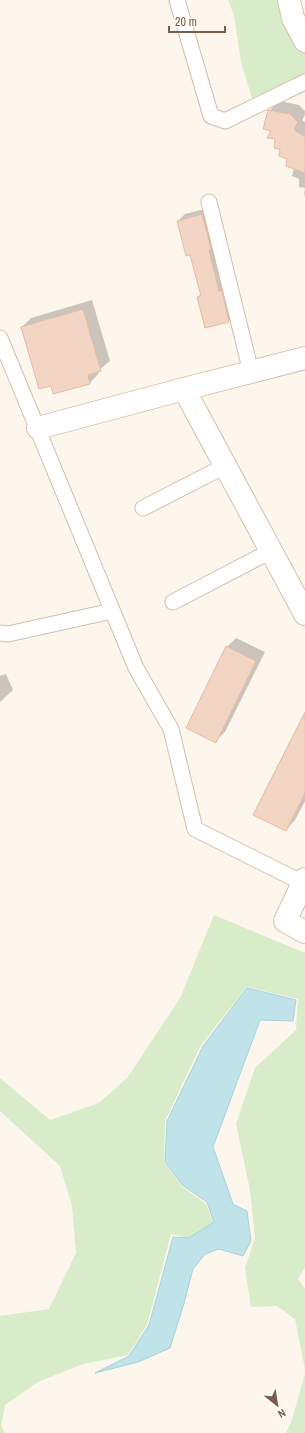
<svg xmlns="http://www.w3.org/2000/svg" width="305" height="1433" viewBox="0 0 305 1433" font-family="'Archivo Narrow',sans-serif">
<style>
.green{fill:#d8ecc9}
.water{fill:#bfe3e8;stroke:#a5d3da}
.shadow{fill:#0003}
.building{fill:#f3d5c3;stroke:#e6bba3}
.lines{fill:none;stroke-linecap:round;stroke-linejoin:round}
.street-casing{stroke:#d1beb0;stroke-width:17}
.secondary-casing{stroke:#d6c0b0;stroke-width:24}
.street{stroke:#fff;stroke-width:15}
.secondary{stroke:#fff;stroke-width:22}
</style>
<rect width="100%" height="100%" fill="#fdf6ec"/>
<!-- green -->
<g class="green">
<polygon points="228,0 286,0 305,47 305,81 254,105 241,62 234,15"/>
<polygon points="214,915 305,953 305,1267 298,1279 305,1288 305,1369 295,1319 277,1306 251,1307 245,1268 255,1238 250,1190 236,1124 255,1068 296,1030 298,999 247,987 201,1045 165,1121 164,1162 181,1186 206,1204 213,1222 189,1238 171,1234 147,1325 128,1355 83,1364 38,1382 5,1405 1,1426 5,1433 0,1433 0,1316 49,1309 76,1253 72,1206 60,1166 0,1111 0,1078 50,1120 99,1103 128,1077 180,998"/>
<polygon points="305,1373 305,1433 286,1433 292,1420"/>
</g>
<!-- water -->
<polygon class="water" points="247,988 296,1000 293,1021 260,1020 213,1147 233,1204 247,1211 251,1241 243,1256 219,1249 205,1254 193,1269 184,1303 170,1348 138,1362 95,1373 129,1356 149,1325 173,1237 189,1238 214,1222 207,1202 182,1185 165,1162 167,1121 203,1046"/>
<!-- shadow -->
<g class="shadow">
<polygon points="279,101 299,105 305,111 305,115 302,120 305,122 305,195 304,195 305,188 299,187 299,179 292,176 294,168 281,149 272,130 264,128 270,110"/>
<polygon points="209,208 236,314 229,321 205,327 198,297 201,294 191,253 178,221 185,214"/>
<polygon points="92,300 110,361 98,371 99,373 90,383 22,327 31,318"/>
<polygon points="236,638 265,652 225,732 215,741 227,647"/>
<polygon points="6,674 13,690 0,702 0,676"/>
<polygon points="305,722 305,801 295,820 286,830"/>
</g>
<!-- building -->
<g class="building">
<polygon points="268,110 290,114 298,122 294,130 305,137 305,173 286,166 287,159 279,156 280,149 274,148 275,139 267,138 271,131 263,129"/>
<polygon points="202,214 211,249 209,250 219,291 222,291 229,322 205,328 197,297 201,296 190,255 186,256 177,221"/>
<polygon points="83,309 101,371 88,375 90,384 53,394 51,386 39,389 21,327"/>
<polygon points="226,646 256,661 216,743 186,728"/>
<polygon points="305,712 305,793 286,831 253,815"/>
</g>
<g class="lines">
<!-- street casing -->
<g class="street-casing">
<g id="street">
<polyline points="177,0 211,116 225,121 305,82"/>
<polyline points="209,202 251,372"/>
<polyline points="0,338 136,668 171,729 195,829 303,883"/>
<polyline points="143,508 225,466"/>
<polyline points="173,602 271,551"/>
<polyline points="0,633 8,634 112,611"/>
</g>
</g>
<!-- secondary casing -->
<g class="secondary-casing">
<g id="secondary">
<polyline points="289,0 293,18 305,41"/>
<polyline points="184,389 305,614"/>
<polyline points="38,428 184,389 305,358"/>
<polyline points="305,879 285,921 305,932"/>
</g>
</g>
<!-- street -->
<use href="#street" class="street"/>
<!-- secondary -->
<use href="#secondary" class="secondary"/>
</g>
<!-- north arrow -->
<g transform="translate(277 1405) rotate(150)" stroke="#fffaf3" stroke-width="3" paint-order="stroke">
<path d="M0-3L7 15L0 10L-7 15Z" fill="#7a5c4d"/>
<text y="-6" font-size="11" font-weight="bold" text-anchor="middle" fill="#7a5c4d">N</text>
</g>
<!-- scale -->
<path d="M169 26v6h56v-6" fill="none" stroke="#7a5c4d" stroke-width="2"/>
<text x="175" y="26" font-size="12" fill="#7a5c4d" stroke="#fffaf3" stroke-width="3" paint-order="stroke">20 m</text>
</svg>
